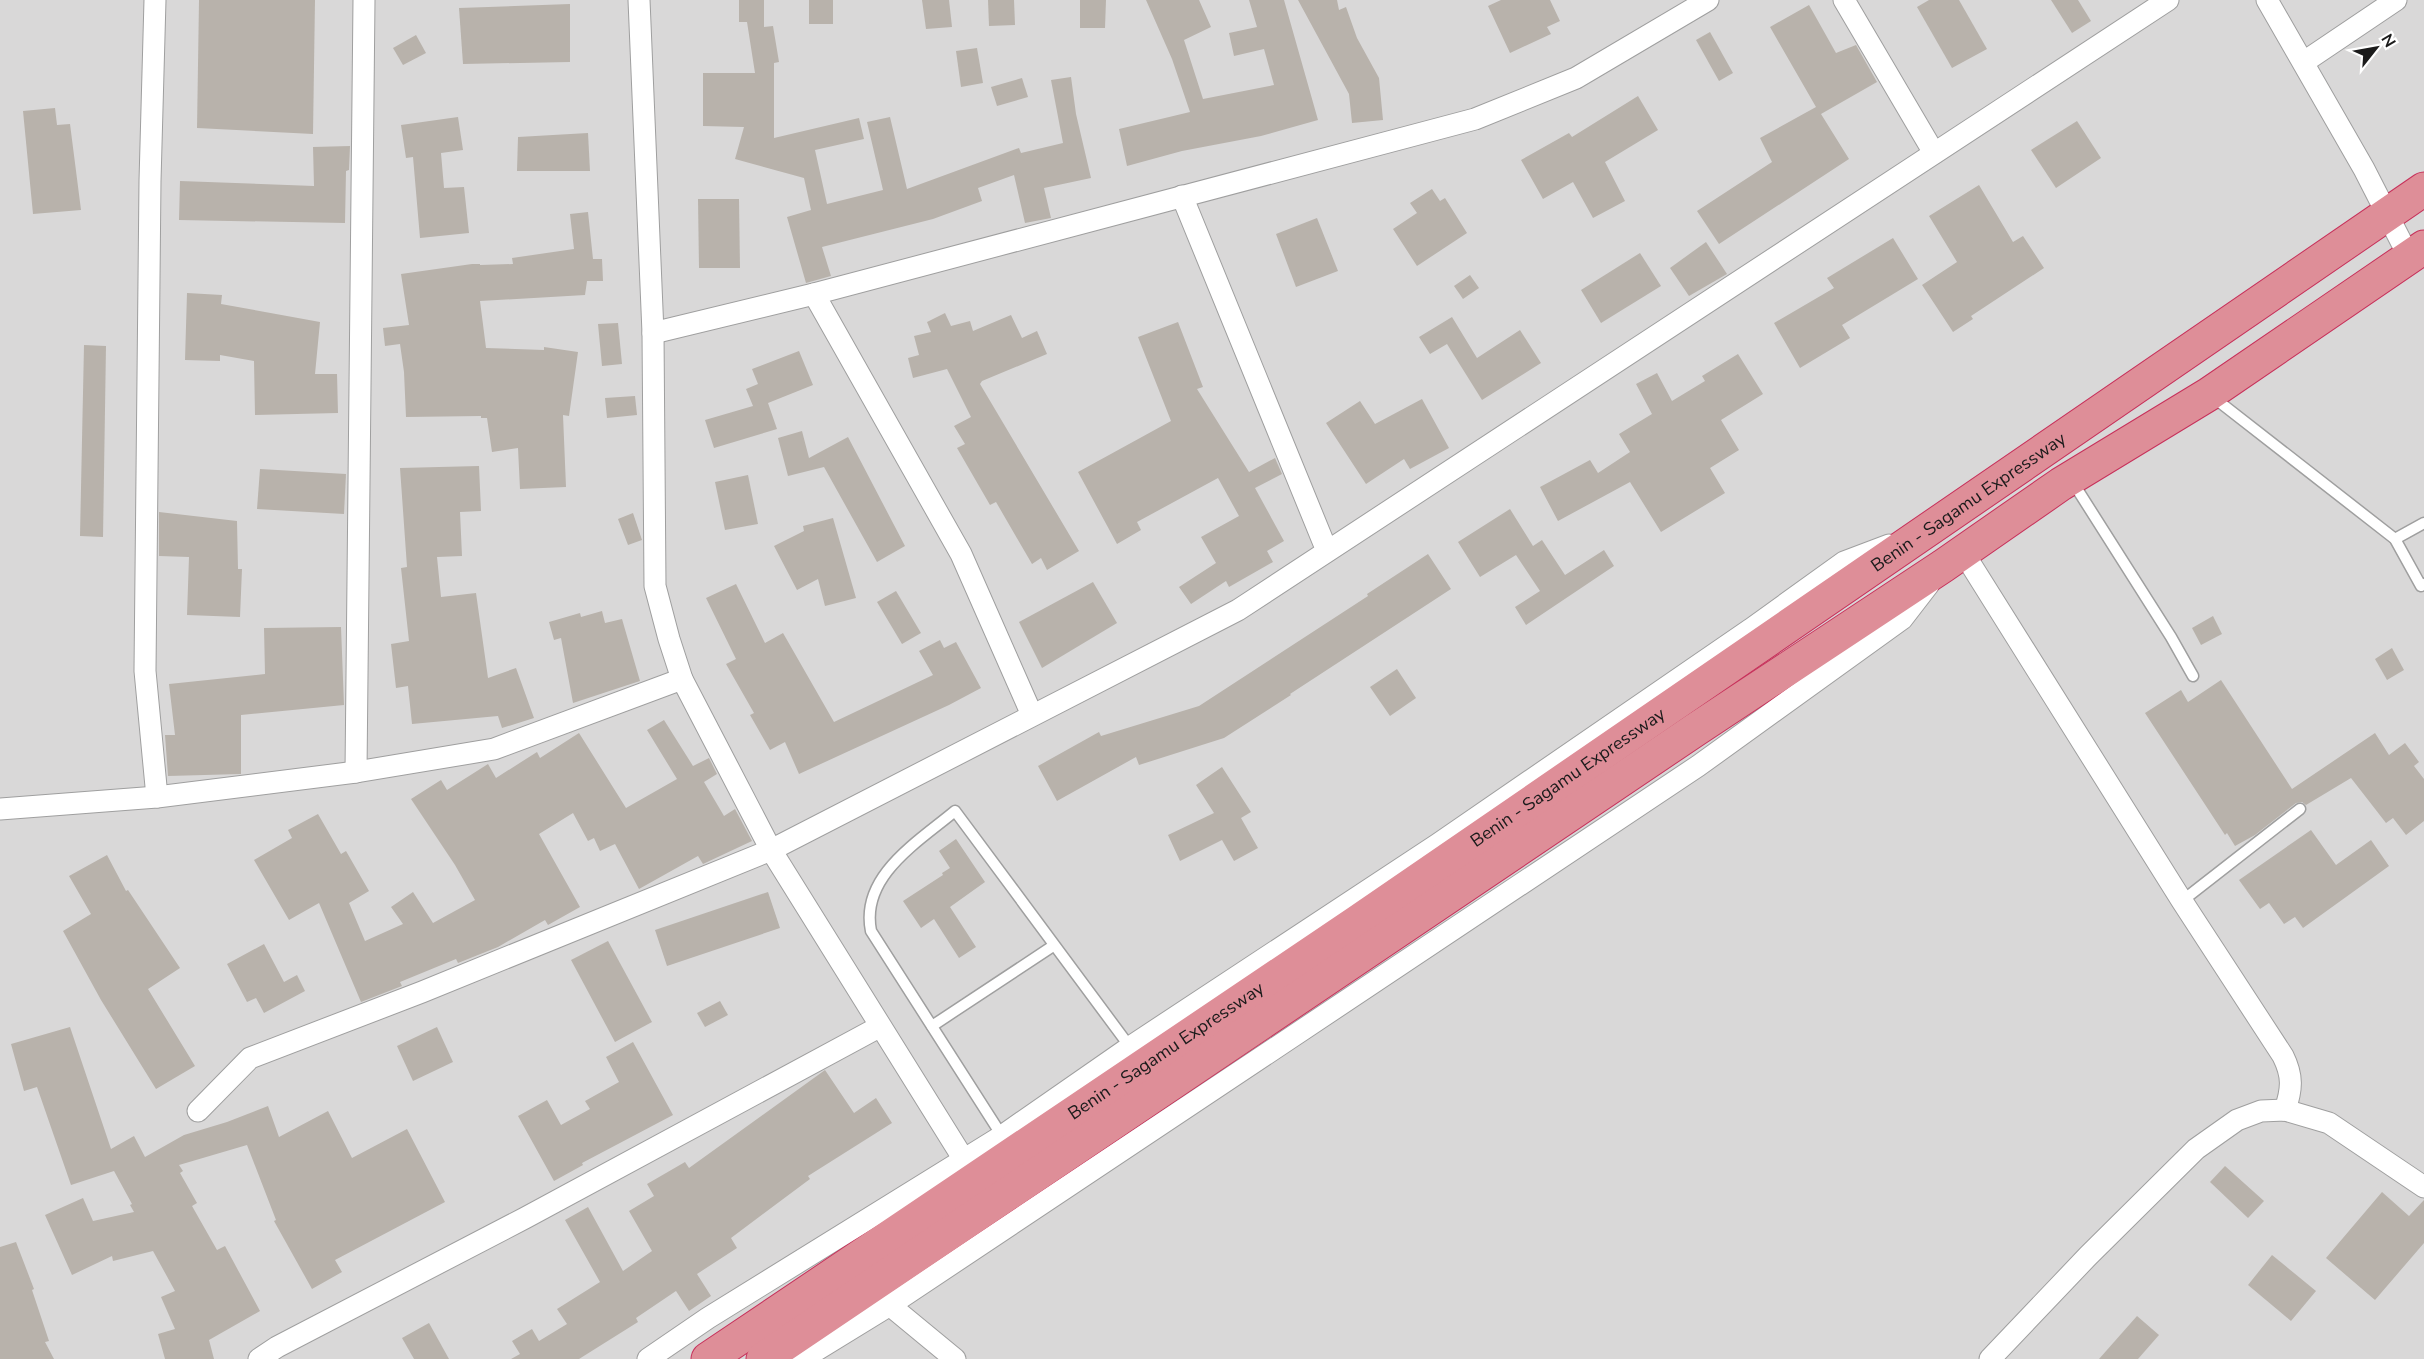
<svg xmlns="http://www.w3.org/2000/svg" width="2424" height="1359" viewBox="0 0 2424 1359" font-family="'Nunito Sans',sans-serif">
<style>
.residential{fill:#d9d8d8}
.building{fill:#b8b2ab}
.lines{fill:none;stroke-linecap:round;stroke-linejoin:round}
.lane-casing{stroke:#9f9f9f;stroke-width:13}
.street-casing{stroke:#9f9f9f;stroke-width:23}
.highway-casing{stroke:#c7315b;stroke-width:35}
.lane{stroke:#fff;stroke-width:10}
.street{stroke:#fff;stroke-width:21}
.highway{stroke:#de8e98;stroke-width:33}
.labels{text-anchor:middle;stroke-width:6;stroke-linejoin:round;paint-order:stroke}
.street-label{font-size:18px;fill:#1b1b1b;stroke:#fff}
</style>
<rect width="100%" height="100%" fill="#ece9e1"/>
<!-- residential -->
<rect class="residential" x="0" y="0" width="2424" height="1359"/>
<!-- building -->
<g class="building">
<polygon points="199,0 315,0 313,134 197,128"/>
<polygon points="739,0 764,0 764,27 773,26 779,62 774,63 774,138 859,118 864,139 815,150 827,204 883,190 867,122 890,117 907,189 1019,148 1021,153 1063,143 1051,80 1071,77 1076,114 1091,178 1044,188 1051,218 1025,223 1014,175 978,188 982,201 933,219 822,247 831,276 806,283 787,217 811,210 804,178 735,159 744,127 703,126 703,73 755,73 747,22 739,22"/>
<rect x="809" y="0" width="24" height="24"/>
<polygon points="922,0 949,0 952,27 926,29"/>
<polygon points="988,0 1014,0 1015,25 989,26"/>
<polygon points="1080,0 1106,0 1105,28 1080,28"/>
<polygon points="1146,0 1199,0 1211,27 1184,40 1203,99 1274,85 1264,49 1234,56 1229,33 1257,27 1249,0 1284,0 1318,120 1261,136 1182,151 1127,166 1119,129 1190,112 1172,59"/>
<polygon points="1298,0 1337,0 1339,10 1346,7 1357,38 1379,78 1383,120 1352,123 1349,94"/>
<polygon points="1501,0 1550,0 1560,21 1547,27 1551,34 1510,53 1488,6"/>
<polygon points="1929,0 1959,0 1987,49 1952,68 1917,7"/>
<polygon points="2051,0 2078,0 2091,21 2072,33"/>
<polygon points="570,4 570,62 463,64 459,8"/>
<polygon points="1809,5 1836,53 1856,45 1877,82 1821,114 1849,159 1719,244 1697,211 1772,162 1760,138 1816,107 1770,27"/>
<polygon points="1710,32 1733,73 1719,81 1696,40"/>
<polygon points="416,35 426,53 403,65 393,48"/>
<polygon points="977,48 983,83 961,87 956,51"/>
<polygon points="1022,78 1028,97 997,106 991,87"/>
<polygon points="1638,96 1658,130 1605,162 1625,201 1593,218 1573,182 1543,199 1521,160 1569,133 1572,137"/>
<polygon points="55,108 57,125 70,124 81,210 33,214 23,111"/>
<polygon points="458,117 463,150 441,153 444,188 464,187 469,233 420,238 413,157 406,158 401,125"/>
<polygon points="2077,121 2101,158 2056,188 2031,150"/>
<polygon points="588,133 590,171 517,171 518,137"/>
<polygon points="350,146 349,170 346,171 345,223 179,220 180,181 314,186 313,147"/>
<polygon points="1979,185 2013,242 2023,236 2044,268 1971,316 1973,319 1953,332 1922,285 1957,262 1929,216"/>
<polygon points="1432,189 1440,201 1445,198 1467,233 1417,266 1393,229 1417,213 1410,203"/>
<polygon points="698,199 739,199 740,268 699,268"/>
<polygon points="588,212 593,259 602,259 603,281 587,281 585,295 480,301 486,348 544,350 544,347 578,352 569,416 563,415 566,487 520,489 518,448 492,452 487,418 481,418 481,416 406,417 404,372 400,344 385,346 383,328 409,325 401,274 472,264 480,264 480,265 513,264 512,258 574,249 570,214"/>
<polygon points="1317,218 1338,271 1296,287 1276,234"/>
<polygon points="1893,238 1918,279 1842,325 1850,338 1800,368 1774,323 1834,288 1827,278"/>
<polygon points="1706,242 1727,274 1689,296 1670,268"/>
<polygon points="1640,253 1661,286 1601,323 1581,290"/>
<polygon points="1470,275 1479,288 1463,299 1454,286"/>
<polygon points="187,293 222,295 221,304 320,322 315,374 337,374 338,413 255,415 254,361 220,355 220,361 185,360"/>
<polygon points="945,313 951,326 970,321 973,331 1011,315 1022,338 1037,331 1047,354 982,381 980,384 1079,551 1047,570 1041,558 1032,564 996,502 990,505 957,448 965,444 954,426 971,417 947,369 913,378 908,358 919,355 914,336 931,332 927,322"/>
<polygon points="1452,317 1477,358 1520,330 1541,363 1482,400 1447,344 1430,354 1419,337"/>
<polygon points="1178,322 1203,387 1197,389 1249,472 1275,458 1282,474 1255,488 1284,541 1267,551 1273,562 1229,587 1226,581 1191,604 1179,587 1216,563 1201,537 1239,516 1218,478 1137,522 1141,530 1117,544 1078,472 1171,421 1138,337"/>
<polygon points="618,323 622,364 602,366 598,324"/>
<polygon points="84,345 106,346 103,537 80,536"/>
<polygon points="799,351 813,385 768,403 777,429 714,448 705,420 753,406 746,389 758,384 752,369"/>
<polygon points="1738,354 1763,394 1721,420 1739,450 1710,468 1725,493 1661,532 1630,482 1558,521 1540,487 1590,460 1598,473 1630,452 1619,434 1652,414 1636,384 1657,373 1672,401 1705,381 1702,376"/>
<polygon points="635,396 637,415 607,418 605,398"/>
<polygon points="1422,399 1449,448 1410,469 1404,459 1366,484 1326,423 1360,401 1375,424"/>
<polygon points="802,431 809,458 848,437 905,546 877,562 824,467 788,476 778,438"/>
<polygon points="479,466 481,511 460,512 462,556 437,557 441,597 476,593 488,678 516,668 534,718 502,728 498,716 412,724 408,686 396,688 391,644 409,641 401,568 407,567 400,468"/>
<polygon points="260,469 346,474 344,514 257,509"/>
<polygon points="748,475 758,524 725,530 715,482"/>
<polygon points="1510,509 1533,546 1542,540 1565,575 1604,550 1614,566 1526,625 1515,607 1540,591 1516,555 1480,577 1458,542"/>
<polygon points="159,512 237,521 238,569 242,569 240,617 187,615 189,557 159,556"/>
<polygon points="633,513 642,540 628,545 618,519"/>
<polygon points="833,518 856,598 825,606 818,579 797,590 774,546 804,531 803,526"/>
<polygon points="1428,554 1451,589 1290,694 1291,695 1224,738 1139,765 1136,757 1057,801 1038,766 1099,732 1101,736 1199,706 1368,596 1367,594"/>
<polygon points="1093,582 1117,623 1042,668 1019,622"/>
<polygon points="736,584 765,643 783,633 834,722 933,675 919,651 940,640 944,648 956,642 981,688 949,705 799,774 785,742 770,750 750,715 754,713 726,664 736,659 706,598"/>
<polygon points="896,591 921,633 902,644 877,602"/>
<polygon points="602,611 605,623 622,619 640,681 573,703 561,638 554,640 549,622 580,613 581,617"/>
<polygon points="2213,616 2222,634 2201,645 2192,628"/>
<polygon points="341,627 344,705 241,715 241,774 168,776 165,735 175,735 169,684 265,674 264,628"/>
<polygon points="2392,648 2404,670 2387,680 2375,659"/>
<polygon points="1397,669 1416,698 1390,716 1370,687"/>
<polygon points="2221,680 2292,789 2375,733 2389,755 2405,743 2419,762 2414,766 2424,779 2424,821 2406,835 2393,818 2386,823 2351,778 2306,805 2302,802 2296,803 2255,835 2235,846 2227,833 2225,835 2145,713 2181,690 2188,702"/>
<polygon points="664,720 693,766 709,758 717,774 704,782 724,816 735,809 752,841 703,864 698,856 639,889 615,844 600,851 594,838 588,841 573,813 539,834 580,907 548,925 545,920 498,947 458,963 456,959 400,982 402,986 361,1002 319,903 289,920 254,860 292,838 288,830 318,814 341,854 346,851 369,891 349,903 365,941 403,924 391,907 413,892 433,923 475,900 455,865 411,799 441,780 447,790 488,764 496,778 537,752 540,758 579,733 626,808 677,779 647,730"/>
<polygon points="1222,767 1251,812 1241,818 1258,848 1234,861 1222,840 1180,861 1168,835 1214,813 1196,785"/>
<polygon points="2311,830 2336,865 2371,840 2389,866 2303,928 2295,917 2284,924 2269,903 2260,909 2239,880"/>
<polygon points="956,839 985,882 950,907 976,947 959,958 934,919 921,928 903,901 943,875 942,873 950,868 939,851"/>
<polygon points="107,855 126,891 128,890 180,968 148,989 195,1066 156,1089 101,1000 63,931 91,914 69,876"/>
<polygon points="768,892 780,928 667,966 655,930"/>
<polygon points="608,941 652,1022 615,1042 571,960"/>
<polygon points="264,944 284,982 297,975 305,991 264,1013 256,998 247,1002 227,964"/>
<polygon points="720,1001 728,1015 705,1027 697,1013"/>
<polygon points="70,1027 111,1149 134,1136 145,1157 184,1135 227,1122 268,1106 279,1137 328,1111 352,1158 407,1129 445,1202 335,1260 342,1272 312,1289 274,1221 276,1220 247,1145 179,1165 183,1171 180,1173 197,1203 192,1206 217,1250 225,1246 260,1311 209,1340 214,1359 165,1359 158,1334 175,1329 161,1297 175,1291 153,1251 113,1261 112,1256 72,1275 45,1215 83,1198 93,1221 134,1212 130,1205 132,1204 114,1171 71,1185 37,1087 24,1091 11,1044"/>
<polygon points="437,1027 453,1062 413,1081 397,1046"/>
<polygon points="633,1042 673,1115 582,1163 583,1165 554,1181 518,1116 547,1100 561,1125 590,1109 585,1101 619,1082 606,1057"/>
<polygon points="825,1070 854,1113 876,1098 892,1123 808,1176 810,1179 731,1238 737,1248 697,1274 711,1296 689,1311 676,1291 636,1318 638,1322 579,1359 511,1359 520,1354 512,1341 532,1329 539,1341 567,1324 557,1309 600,1282 565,1220 588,1207 623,1271 652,1251 629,1211 654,1196 647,1184 685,1162 689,1168"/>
<polygon points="2225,1166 2264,1201 2248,1218 2210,1182"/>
<polygon points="2382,1192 2409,1216 2424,1200 2424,1243 2375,1300 2326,1258"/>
<polygon points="16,1242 34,1289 32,1290 49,1341 45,1342 54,1359 0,1359 0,1247"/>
<polygon points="2272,1255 2316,1291 2291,1321 2248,1285"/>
<polygon points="2137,1316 2159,1335 2138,1359 2099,1359"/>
<polygon points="429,1323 449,1359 414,1359 402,1338"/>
</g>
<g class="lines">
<!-- lane casing -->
<g class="lane-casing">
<g id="lane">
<polyline points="2213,397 2395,539 2421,586 2424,584"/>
<polyline points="2072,481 2171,637 2193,676"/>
<polyline points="2395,539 2424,523"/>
<polyline points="2182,901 2300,809"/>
<polyline points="932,1026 1053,946"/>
<path d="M1004 1139 871 931C860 876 918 842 955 811L1130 1047"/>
</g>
</g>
<!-- street casing -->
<g class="street-casing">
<g id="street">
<polyline points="155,0 150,181 145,671 157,797"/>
<polyline points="639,0 653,333 655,586 669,639 682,679 771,850 971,1171"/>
<polyline points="1844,0 1934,153"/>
<polyline points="2267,0 2364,169 2409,257"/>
<polyline points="2304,62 2396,0"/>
<polyline points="1182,196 1327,551"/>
<polyline points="814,294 961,554 1032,715"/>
<polyline points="653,333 814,294 1475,119 1576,78 1708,0"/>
<path d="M1963 552 2182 901 2283 1056C2293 1076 2292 1089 2285 1110"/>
<polyline points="356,772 364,0"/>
<polyline points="0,809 157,797 356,772 494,749 682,679"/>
<polyline points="198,1111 250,1058 422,992 771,850 1238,610 2168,0"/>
<polyline points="881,1298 955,1359"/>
<polyline points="259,1359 277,1347 525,1218 879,1027"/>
<polyline points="648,1359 708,1318 1002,1136 1130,1047 1438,844 1751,629 1844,562 1889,545"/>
<polyline points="802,1359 890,1305 1698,766 1902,619 1929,584"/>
<polyline points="1990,1359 2088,1256 2196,1149 2237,1120 2261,1111 2285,1110 2329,1123 2424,1187"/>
</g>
</g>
<!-- highway casing -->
<g class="highway-casing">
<g id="highway">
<path id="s1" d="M708 1359 1357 922 2424 189"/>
<polyline points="763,1359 1695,730 1943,566 2061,484 2209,394 2424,247"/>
</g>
</g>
<!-- lane -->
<use href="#lane" class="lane"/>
<!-- street -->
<use href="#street" class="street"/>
<!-- highway -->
<use href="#highway" class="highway"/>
</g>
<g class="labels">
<!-- street labels -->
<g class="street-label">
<text dy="6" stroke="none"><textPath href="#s1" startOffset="1524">Benin - Sagamu Expressway</textPath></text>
<text dy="6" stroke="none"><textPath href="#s1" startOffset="1038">Benin - Sagamu Expressway</textPath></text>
<text dy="6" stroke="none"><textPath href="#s1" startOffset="552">Benin - Sagamu Expressway</textPath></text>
</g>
</g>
<!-- north arrow -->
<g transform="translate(2376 48) rotate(59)" stroke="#ffffff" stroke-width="4.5" paint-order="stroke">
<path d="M0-4.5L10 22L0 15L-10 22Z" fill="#1b1b1b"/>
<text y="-9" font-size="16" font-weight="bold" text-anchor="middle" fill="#1b1b1b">N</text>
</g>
</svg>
